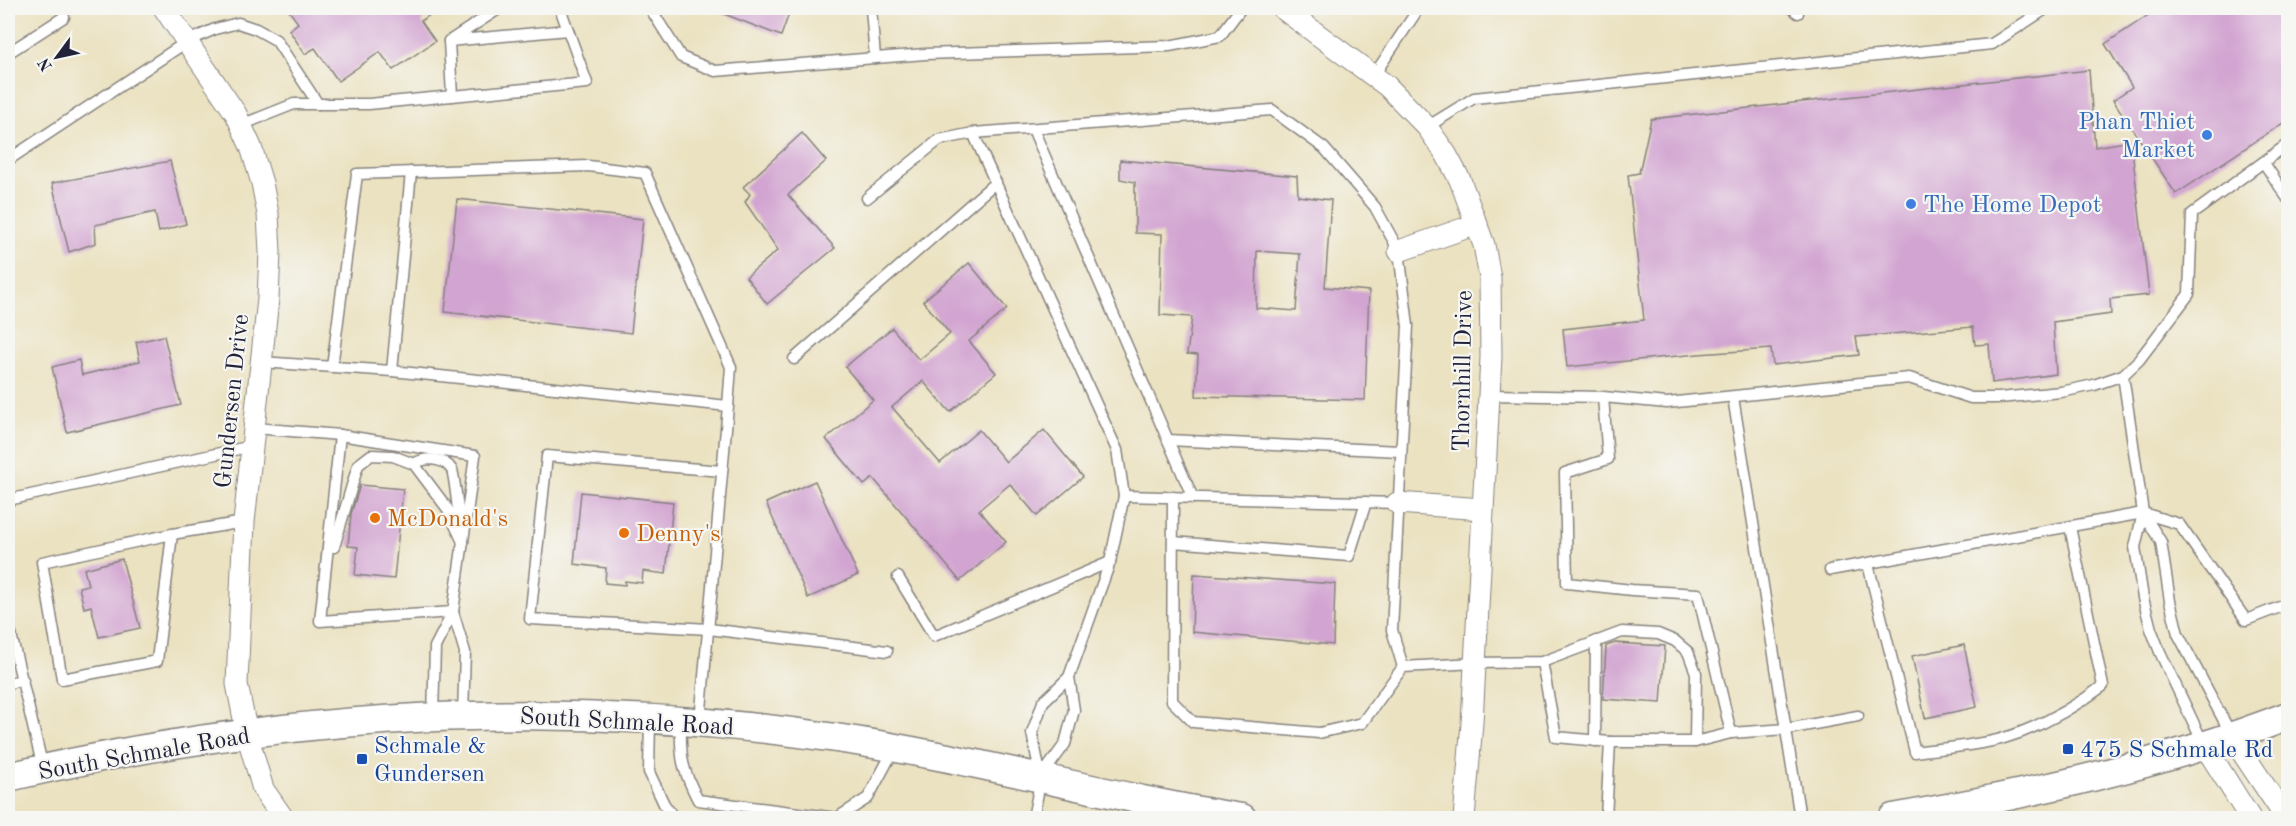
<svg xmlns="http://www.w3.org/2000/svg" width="2296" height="826" viewBox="0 0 2296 826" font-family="'Old Standard TT',serif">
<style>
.building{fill:#d2a4d1;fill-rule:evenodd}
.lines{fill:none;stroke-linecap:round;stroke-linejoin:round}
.lane-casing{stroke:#86827e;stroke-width:13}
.street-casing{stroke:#86827e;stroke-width:23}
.secondary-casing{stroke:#86827e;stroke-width:31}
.lane{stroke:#fff;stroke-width:10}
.street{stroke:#fff;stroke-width:21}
.secondary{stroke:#fff;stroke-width:28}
.shop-dot{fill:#3f7fe0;stroke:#f6f6f2;stroke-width:2}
.food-dot{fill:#e8710a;stroke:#f6f6f2;stroke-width:2}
.transit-dot{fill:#1a4fb4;stroke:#f6f6f2;stroke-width:2}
.labels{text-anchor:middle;stroke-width:4.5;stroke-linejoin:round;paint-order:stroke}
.shop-label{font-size:24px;fill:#366cbe;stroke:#f6f6f2;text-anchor:end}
.street-label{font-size:24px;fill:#22223b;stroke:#f6f6f2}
.food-label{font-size:24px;fill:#c56008;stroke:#f6f6f2;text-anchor:start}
.transit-label{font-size:24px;fill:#164399;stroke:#f6f6f2;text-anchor:start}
</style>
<rect width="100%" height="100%" fill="#f6f6f2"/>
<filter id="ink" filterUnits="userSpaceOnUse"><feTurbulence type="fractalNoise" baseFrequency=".0167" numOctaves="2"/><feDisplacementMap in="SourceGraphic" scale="12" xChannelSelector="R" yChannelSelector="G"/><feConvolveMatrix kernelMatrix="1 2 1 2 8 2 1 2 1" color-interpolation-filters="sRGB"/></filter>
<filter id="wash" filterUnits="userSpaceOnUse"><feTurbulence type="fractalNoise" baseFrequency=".008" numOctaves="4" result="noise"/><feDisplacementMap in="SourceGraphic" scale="24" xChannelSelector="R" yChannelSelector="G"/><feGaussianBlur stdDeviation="1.35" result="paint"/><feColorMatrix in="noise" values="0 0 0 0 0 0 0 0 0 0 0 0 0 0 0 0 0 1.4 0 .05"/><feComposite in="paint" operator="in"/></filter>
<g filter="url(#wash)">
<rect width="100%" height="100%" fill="#ebe2c1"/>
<g id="blocks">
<!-- building -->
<g class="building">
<polygon points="287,8 440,8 421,21 435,41 393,70 380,52 338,81 315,48 305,54 289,30 298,23"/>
<polygon points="712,8 791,8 781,36 711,9"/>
<polygon points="2159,8 2289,8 2289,119 2176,194 2113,100 2132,87 2105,44"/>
<polygon points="2089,70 2095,147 2131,141 2149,295 2110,299 2111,314 2053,322 2056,374 1992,383 1989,344 1975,345 1973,327 1856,337 1859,355 1773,365 1771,349 1698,354 1567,367 1563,329 1644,320 1628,175 1639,173 1651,119"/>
<polygon points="802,133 826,161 788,195 835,248 767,304 746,277 778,250 745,202 750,194 743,187"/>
<path d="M1120 160 1297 176 1298 196 1331 200 1325 287 1369 291 1365 400 1196 396 1198 355 1187 354 1192 317 1160 315 1162 234 1135 233V182L1120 179ZM1257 251 1300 254 1296 311 1256 308Z"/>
<polygon points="170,161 186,224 159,232 155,212 95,225 96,243 69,252 52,183"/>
<polygon points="457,199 643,219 631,333 445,312"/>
<polygon points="969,263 1007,309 969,341 996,373 950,412 923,381 892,407 940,463 979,430 1006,462 1044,430 1083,477 1037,516 1010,484 979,510 1006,542 960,581 873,478 864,485 826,439 873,400 845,367 892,328 919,360 950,334 923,301"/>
<polygon points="164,336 181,405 67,432 52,367 79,360 82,375 140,361 136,342"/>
<polygon points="815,481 858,575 808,598 766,503"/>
<polygon points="360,485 403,489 394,579 355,575 358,547 348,546 351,514"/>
<polygon points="581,492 673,502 666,574 643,571 642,583 625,581 625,585 605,583 606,568 574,564"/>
<polygon points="122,559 140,628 99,637 91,606 84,608 79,587 88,585 84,569"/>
<polygon points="1194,574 1335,584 1333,645 1192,632"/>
<polygon points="1615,643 1665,646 1661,703 1603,699 1606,646"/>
<polygon points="1964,645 1977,707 1925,718 1912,656"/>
</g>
</g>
</g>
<g filter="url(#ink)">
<use href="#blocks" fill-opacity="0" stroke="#86827e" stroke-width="1.5"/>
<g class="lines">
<!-- lane casing -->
<g class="lane-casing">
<g id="lane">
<polyline points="650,8 681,57 715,71 925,54 1169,46 1220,36 1241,8"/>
<polyline points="871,8 875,58"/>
<polyline points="1792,8 1798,13"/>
<polyline points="451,40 500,8"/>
<polyline points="449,41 568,30"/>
<polyline points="449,41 452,96"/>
<polyline points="8,53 64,17"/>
<polyline points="1374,75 1419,8"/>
<polyline points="241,125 294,104 369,104 587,83 560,8"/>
<polyline points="1427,127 1474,98 1992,44 2047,8"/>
<polyline points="1033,129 1193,498"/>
<polyline points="973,133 1117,450 1124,496 1110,562 1069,677 1074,710 1065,744 1041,777"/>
<polyline points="8,160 188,41 215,29 238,23 256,29 276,40 318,104"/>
<polyline points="2264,163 2288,199"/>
<polyline points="867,198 939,140 973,133 1272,110 1324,148 1375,207 1399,251 1408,326 1392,630 1403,667"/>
<polyline points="794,359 996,182"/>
<polyline points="261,362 392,371 728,406 700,721"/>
<polyline points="332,367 357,174 588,166 645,173 731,367 728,406"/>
<polyline points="392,371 411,172"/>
<polyline points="2123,375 2143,513 2135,547 2143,598 2151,629 2160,652 2203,743"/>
<polyline points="1489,395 1603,397 1667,403 1909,378 1971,398 1999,398 2061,392 2094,385 2123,375 2139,360 2189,294 2192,214 2288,144"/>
<polyline points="1603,397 1608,459 1565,473 1567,583 1632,590 1698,594 1731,733"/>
<polyline points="1733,397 1800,818"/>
<polyline points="254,428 340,435 475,456 453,612 435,647 433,716"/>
<polyline points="340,435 320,621 453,612"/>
<polyline points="1168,440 1400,451"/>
<path d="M414 464C425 457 444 457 452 470 454 475 459 518 460 527"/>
<polyline points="722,471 547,456 530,619 709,629 887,651"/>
<polyline points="1124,496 1397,503"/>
<polyline points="1173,497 1172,701 1193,722 1319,733 1362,723 1403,667 1475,663 1542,662 1622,632 1658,634 1675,641 1688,652 1696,673 1695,742"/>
<polyline points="8,500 252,446"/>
<polyline points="2143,513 2161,542 2170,601 2178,634 2232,736"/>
<polyline points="172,534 157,661 62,679 42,562 172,534 244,522"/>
<polyline points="1173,542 1349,556 1366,502"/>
<polyline points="334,547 358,465 371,455 393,456 414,464 447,508 463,542"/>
<path d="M1868 564 1915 752C1943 748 1974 746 2001 739 2039 728 2072 709 2103 686L2070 527"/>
<polyline points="1830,570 2143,513 2179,524 2246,620 2288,604"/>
<polyline points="898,577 934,636 1110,562"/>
<polyline points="453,612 465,652 463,715"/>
<polyline points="8,622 43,768"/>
<polyline points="1542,662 1556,737 1610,742 1695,742 1731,733 1787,729 1858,716"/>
<polyline points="8,683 23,680"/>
<polyline points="650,720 649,772 664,804 674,818"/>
<path d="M681 723C680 758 682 769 698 800L837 818 868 798 893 751"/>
<polyline points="1595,741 1596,641"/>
<polyline points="1033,818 1041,778 1032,733 1043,702 1069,677"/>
<polyline points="1606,818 1610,742"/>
</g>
</g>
<!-- street casing -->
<g class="street-casing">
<g id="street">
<polyline points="164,8 236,114 251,147 262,183 268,214 270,252 268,299 244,522 237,684 247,734 263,789 283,818"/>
<polyline points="1282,8 1387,86 1427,127 1446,154 1460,180 1484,245 1490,278 1491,357 1472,723 1464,818"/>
<polyline points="1399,251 1477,224"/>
<polyline points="1397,503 1483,509"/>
<polyline points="2232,737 2286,818"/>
<polyline points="2205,746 2250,818"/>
</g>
</g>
<!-- secondary casing -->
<g class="secondary-casing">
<g id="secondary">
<path d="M8 777C280 713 559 697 836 738 973 758 1106 797 1242 818"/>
<path d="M1893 818C2029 794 2159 766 2288 716"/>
</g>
</g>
<!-- lane -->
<use href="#lane" class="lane"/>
<!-- street -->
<use href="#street" class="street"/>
<!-- secondary -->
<use href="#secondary" class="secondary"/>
</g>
</g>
<!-- markers -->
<g class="shop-dot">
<circle cx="2207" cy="135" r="6"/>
<circle cx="1911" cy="204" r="6"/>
</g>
<g class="food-dot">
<circle cx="375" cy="518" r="6"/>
<circle cx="624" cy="533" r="6"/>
</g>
<g class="transit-dot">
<rect x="2062" y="743" width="12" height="12" rx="3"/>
<rect x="356" y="753" width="12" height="12" rx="3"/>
</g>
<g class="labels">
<!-- shop labels -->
<g class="shop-label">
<text x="2195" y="129">Phan Thiet<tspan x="2195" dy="28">Market</tspan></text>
<text x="1923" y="212" text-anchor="start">The Home Depot</text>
</g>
<!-- street labels -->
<g class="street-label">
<text transform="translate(1462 371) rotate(-89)" y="8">Thornhill Drive</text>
<text transform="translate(231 401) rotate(-84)" y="8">Gundersen Drive</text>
<text transform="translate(627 721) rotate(3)" y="8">South Schmale Road</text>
<text transform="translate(144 753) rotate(-10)" y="8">South Schmale Road</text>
</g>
<!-- food labels -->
<g class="food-label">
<text x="387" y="526">McDonald's</text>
<text x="636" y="541">Denny's</text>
</g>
<!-- transit labels -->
<g class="transit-label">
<text x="374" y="753">Schmale &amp;<tspan x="374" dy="28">Gundersen</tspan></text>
<text x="2080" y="757">475 S Schmale Rd</text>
</g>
</g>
<!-- margin -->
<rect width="2296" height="826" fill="none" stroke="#f6f6f2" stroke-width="30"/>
<!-- north arrow -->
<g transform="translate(57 57) rotate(237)" stroke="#f6f6f2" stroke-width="4.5" paint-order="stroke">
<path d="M0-4.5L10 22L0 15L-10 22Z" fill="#22223b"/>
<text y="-9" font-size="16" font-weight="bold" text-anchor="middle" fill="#22223b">N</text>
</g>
</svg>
